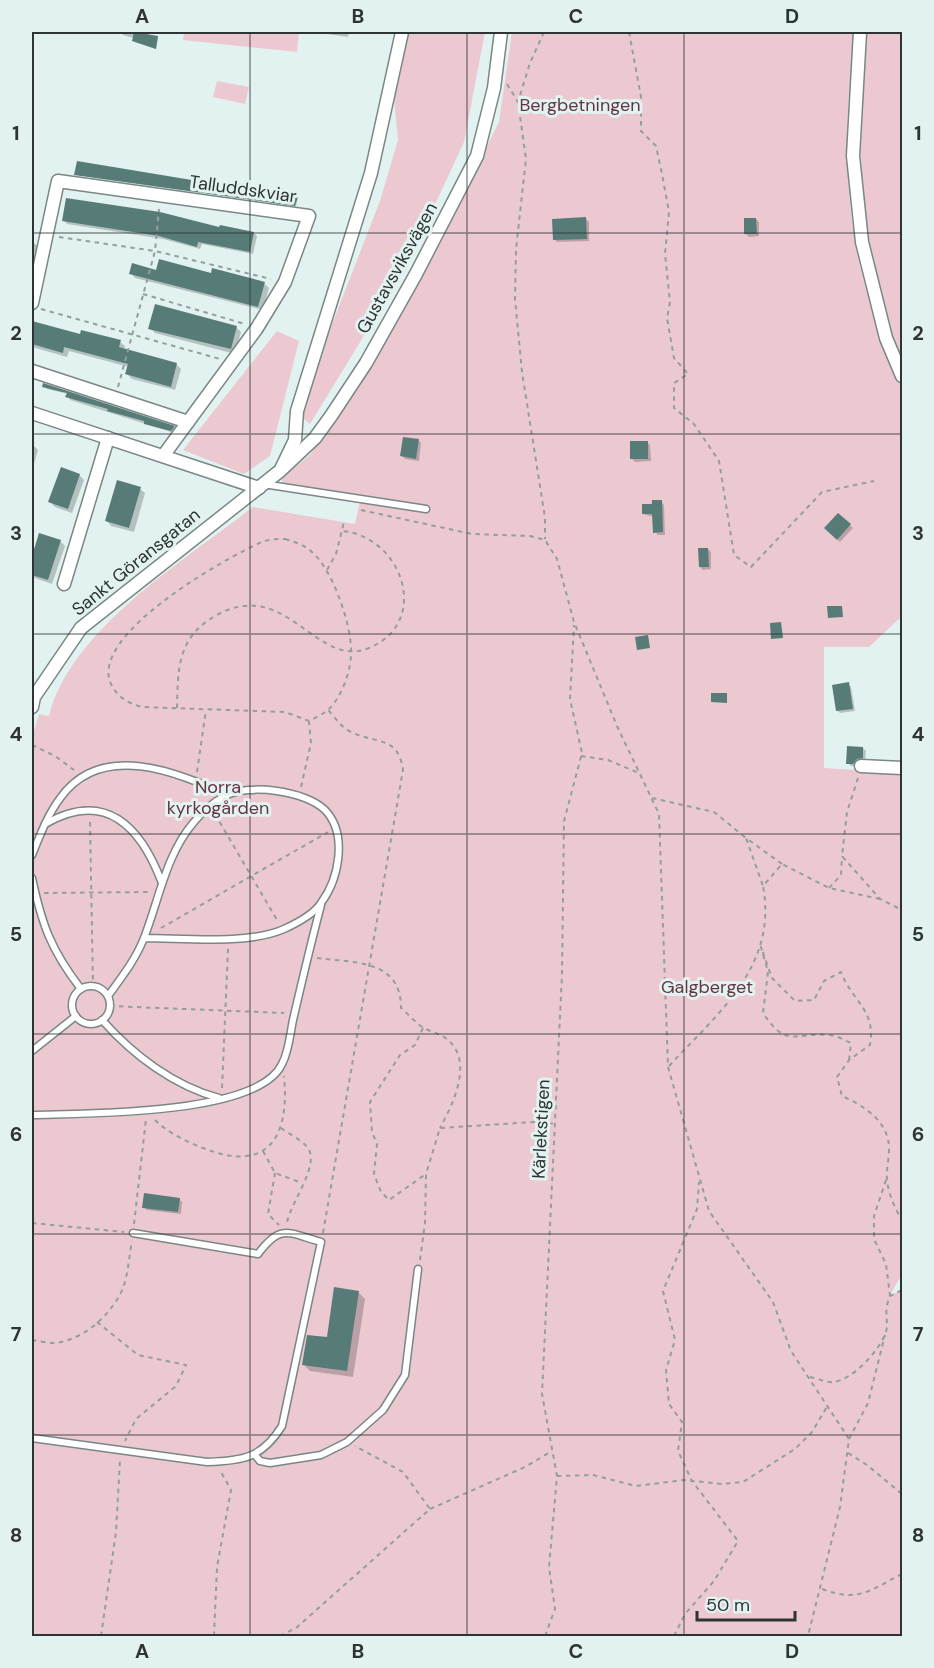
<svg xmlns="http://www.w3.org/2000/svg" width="934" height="1668" viewBox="0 0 934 1668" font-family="'DM Sans',sans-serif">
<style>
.green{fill:#ecc8d1}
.shadow{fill:#0003}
.building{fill:#577c77}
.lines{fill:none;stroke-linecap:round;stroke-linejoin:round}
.lane-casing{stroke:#798785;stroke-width:9}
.street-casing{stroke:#798785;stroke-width:15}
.path{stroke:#939f9e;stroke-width:2;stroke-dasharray:4.5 4.5;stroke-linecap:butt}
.lane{stroke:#fff;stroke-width:6}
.street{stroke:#fff;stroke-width:12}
.grid{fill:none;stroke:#2d3433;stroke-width:1.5;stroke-opacity:0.55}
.labels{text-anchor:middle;stroke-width:6;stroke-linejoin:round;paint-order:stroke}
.park-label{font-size:18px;fill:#653443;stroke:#e2f2f0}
.street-label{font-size:18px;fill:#2d3433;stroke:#e2f2f0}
.neatline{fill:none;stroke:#2d3433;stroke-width:2}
.grid-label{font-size:20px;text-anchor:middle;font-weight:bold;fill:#2d3433}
</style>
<rect width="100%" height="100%" fill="#e2f2f0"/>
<!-- green -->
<g class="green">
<polygon points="184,32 299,32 297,52 183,40"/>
<polygon points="405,32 485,32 464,142 406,267 310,424 299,415 303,399 380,201 398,140 393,88"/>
<path d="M512 32H856C845 100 844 173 855 242 858 263 865 284 870 304 878 332 884 362 902 384V616L869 647H824V768L902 773V1274L890 1295 902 1290V1636H32V738L39 714 49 716C71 629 184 561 253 507L355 524 361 496 287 488 281 479 311 454 424 269 470 180 499 122Z"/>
<path d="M866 32H902V363C890 341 885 314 879 290 858 201 857 122 866 32Z"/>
<polygon points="217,81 249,87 245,104 213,97"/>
<polygon points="277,331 299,341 270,456 244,474 183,450"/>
</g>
<!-- shadow -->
<g class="shadow">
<polygon points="122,32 140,32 158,37 156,49 135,42 134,38 123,35"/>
<polygon points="324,32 349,32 348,37 327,34"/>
<polygon points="75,174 297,197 298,198 296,206"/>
<polygon points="586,219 589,222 589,241 557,242 554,239"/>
<polygon points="756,219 759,222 759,236 749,237 746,234"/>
<polygon points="64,220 220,229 254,233 257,236 253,254 202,244 200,249 163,239 67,224"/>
<polygon points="32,242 39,247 32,273"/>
<polygon points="157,272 212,274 264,284 269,288 263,310 135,278 131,273"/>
<polygon points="156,306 237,328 241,332 235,354 155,333 150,328"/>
<polygon points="32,322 81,336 120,342 125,346 124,350 176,364 181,369 175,390 132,379 127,374 129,367 69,351 67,357 32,347"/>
<polygon points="44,385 174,428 176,430 174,433 70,400 68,394 47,389"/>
<polygon points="418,440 421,443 419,461 405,459 402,456"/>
<polygon points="647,442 650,445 651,461 635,462 632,459"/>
<polygon points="32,444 38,450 33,467 32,466"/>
<polygon points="79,475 84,480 72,513 55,507 50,502"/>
<polygon points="140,489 145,493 134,532 111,526 107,521"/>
<polygon points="661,502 664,505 665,535 658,535 655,532 654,517 643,514 643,505"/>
<polygon points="838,515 853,528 840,542 826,528"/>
<polygon points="40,535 60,541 65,546 52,584 32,577 32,561"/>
<polygon points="708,549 711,552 711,569 703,570 700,567"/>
<polygon points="848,684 851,687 855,711 840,713 837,710"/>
<polygon points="863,748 866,751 865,760 856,766 851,766 848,763"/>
<polygon points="179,1199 182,1202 181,1214 147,1210 144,1207"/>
<polygon points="358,1292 365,1299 353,1377 310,1371 304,1365 328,1339"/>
</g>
<!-- building -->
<g class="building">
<polygon points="134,32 158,36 156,49 132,41"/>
<polygon points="77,161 234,187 234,185 277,190 298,196 295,206 74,175"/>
<polygon points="66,198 160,212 219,227 220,225 254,232 250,252 198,242 197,247 159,236 62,221"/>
<polygon points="586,217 587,239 553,240 552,219"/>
<polygon points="744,218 756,218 757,234 744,234"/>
<polygon points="159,259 211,273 212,268 265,282 258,307 129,274 132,263 156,270"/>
<polygon points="155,304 237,326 231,349 148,329"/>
<polygon points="32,321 80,334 81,330 121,340 119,347 177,363 171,387 125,374 128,364 64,347 63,353 32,344"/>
<polygon points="43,383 175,426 171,431 144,424 144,421 107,411 108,409 65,397 67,393 42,387"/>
<polygon points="403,437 419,439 416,459 400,456"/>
<rect x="630" y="441" width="18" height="18"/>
<polygon points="61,467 80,474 68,509 48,502"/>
<polygon points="117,480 141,487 129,528 105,521"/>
<polygon points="652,500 662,500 663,532 653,533 652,514 642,514 642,504 652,504"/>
<polygon points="838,513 851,524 837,540 824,528"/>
<polygon points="39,533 61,540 48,580 32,575 32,556"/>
<polygon points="698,548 708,548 709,567 699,567"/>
<polygon points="827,606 842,606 843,617 828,618"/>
<polygon points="781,622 783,638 771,639 770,623"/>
<polygon points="648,635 650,648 637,650 635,637"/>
<polygon points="849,682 853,709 836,711 832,685"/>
<polygon points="711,693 727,693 727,703 711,702"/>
<polygon points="847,746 863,747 863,758 857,759 853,764 846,764"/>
<polygon points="144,1193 180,1198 178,1212 142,1208"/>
<polygon points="334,1287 359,1291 347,1371 302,1365 307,1335 327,1337"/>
</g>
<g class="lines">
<!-- lane casing -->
<g class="lane-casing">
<g id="lane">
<polyline points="263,484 426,509"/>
<path d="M45 824C106 789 141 827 162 883"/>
<path d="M32 855C40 835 48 814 61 797 102 741 177 772 227 795"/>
<path d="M32 878C42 925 51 950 81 989"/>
<circle cx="91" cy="1005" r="19"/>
<path d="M108 996C121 978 136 959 144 938 159 900 166 854 194 822 202 812 214 802 225 796 249 783 306 791 325 810 348 834 339 879 321 903 314 914 295 924 284 929 248 945 184 938 144 938"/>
<path d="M102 1020C133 1055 174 1086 219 1098"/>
<polyline points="32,1051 76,1016"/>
<path d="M32 1115C85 1113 258 1116 282 1064 289 1051 290 1034 293 1020 302 981 311 943 321 905"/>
<path d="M32 1438 207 1462C243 1461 262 1458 282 1426L321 1242C288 1233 281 1223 258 1254L133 1233"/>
<polyline points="255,1455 260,1461 270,1463 321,1455 347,1442 383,1410 405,1375 418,1269"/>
</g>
</g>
<!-- street casing -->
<g class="street-casing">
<g id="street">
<polyline points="860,32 853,156 862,242 886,338 902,376"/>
<polyline points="32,303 58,181 309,216 285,282 257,328 163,456"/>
<polyline points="32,371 188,422"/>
<polyline points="32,413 259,488"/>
<polyline points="282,467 295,440 297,411 371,173 402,32"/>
<polyline points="64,584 108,438"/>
<polyline points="32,707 34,697 81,628 281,470 315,438 331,416 366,363 416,274 477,156 494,88 501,32"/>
<polyline points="861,766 902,768"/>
</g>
</g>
<!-- path -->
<g class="path">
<polyline points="544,32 530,63 518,102 526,159 516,249 515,299 522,372 545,518 545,539"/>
<polyline points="629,32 641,97 641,131 656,146 662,174 669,212 665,254 670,302 667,318 674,358 688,374 674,383 674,408 694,424 719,461 734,555 751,567 822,492 874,481"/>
<polyline points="507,84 518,102"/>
<polyline points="59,237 155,251 271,279"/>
<polyline points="143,294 245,324"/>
<polyline points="41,309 220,359"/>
<polyline points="118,387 155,251 159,209"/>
<polyline points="361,510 472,534 530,536 545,540 557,559 574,622 617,726 659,814 668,1067 709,1211 773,1302 791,1351 849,1439 840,1507 808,1636"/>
<path d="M285 539C295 542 305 545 313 553 333 571 351 624 351 650 352 669 342 697 328 710 323 714 315 718 309 721L285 712 142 707C128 703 118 698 111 684 88 635 227 557 262 542 269 539 277 539 285 539Z"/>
<polyline points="327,570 336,554 344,522"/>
<path d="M177 708C178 669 177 638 215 616 287 575 315 670 369 648 432 622 402 536 342 531"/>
<polyline points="32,745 55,756 74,770"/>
<polyline points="581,756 608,760 641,774"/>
<polyline points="197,772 206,710"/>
<polyline points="858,778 847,812 842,856 880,899 902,910"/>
<polyline points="301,787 311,743 309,722"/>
<polyline points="652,798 714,812 746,838"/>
<polyline points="215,814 277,920"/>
<polyline points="90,822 93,986"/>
<polyline points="782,864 746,838 763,886 782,864 829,888 880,899"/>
<polyline points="829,888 841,875 842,856"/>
<polyline points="44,893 149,892"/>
<polyline points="161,928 328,832"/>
<path d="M317 958C354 963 401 959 401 1008 408 1014 415 1022 422 1027 429 1031 437 1033 444 1037 476 1058 453 1104 440 1128"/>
<polyline points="110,1006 284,1013"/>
<polyline points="423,1028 415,1045 400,1055 370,1102 372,1132 377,1144 374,1174 381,1192 389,1200 426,1174"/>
<path d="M849 1060 851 1043C844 1040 836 1035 829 1035 794 1032 787 1049 763 1013L768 972 761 947 772 978 795 1001 814 1000 824 981 841 972C853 1003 876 1009 870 1045L849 1060 837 1077 842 1096C864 1106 889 1121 889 1149 889 1160 886 1170 887 1181 889 1195 895 1209 902 1220"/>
<path d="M669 1066C718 1013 778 966 763 886"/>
<polyline points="222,1088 228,949"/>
<path d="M155 1120C167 1132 187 1142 203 1148 268 1174 290 1137 284 1076"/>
<path d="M281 1128C289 1134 302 1140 308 1148 320 1166 290 1203 287 1223"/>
<polyline points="263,1151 275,1173 302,1183"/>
<polyline points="275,1173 268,1214 279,1225"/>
<polyline points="886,1180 874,1216 874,1239 886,1264 890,1296"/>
<polyline points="32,1223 124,1232"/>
<polyline points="134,1224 146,1119"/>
<path d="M323 1233 403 770C398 736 378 744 353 733 342 728 336 719 328 710"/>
<polyline points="420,1260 425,1223 426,1174 440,1128 534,1122 555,1124"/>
<polyline points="97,1322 138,1355 186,1365 176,1386 136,1419 125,1441"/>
<path d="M32 1340C39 1341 48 1343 55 1343 84 1340 112 1314 123 1288 128 1275 129 1256 132 1241"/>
<path d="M810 1377C816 1378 827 1383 833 1382 853 1380 880 1350 886 1332 889 1320 883 1312 890 1296L902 1290"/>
<polyline points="849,1439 868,1403 885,1335"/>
<polyline points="848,1453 867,1465 902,1494"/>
<polyline points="557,1476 593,1475 636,1486 684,1480 722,1484 743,1482 795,1449 812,1432 828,1405"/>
<polyline points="430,1509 525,1467 552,1451"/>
<path d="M822 1589C859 1603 870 1590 902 1574"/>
<polyline points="101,1636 116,1532 120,1460"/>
<polyline points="214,1636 217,1567 231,1490 220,1470"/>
<polyline points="280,1636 296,1628 430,1509 403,1472 355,1446"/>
<polyline points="545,1636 555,1609 549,1567 557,1476 542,1394 562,974 564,821 582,753 570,699 574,625"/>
<polyline points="674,1636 685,1614 714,1581 738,1541 692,1481 678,1451 682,1422 669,1404 666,1370 675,1340 663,1291 697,1209 699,1182"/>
</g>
<!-- lane -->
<use href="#lane" class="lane"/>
<!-- street -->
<use href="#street" class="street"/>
</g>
<!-- grid -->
<path class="grid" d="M250 32V1636M467 32V1636M684 32V1636M32 233H902M32 434H902M32 634H902M32 834H902M32 1034H902M32 1234H902M32 1435H902"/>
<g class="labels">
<!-- park labels -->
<g class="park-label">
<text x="580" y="111">Bergbetningen</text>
<text x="218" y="793">Norra<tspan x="218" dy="21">kyrkogården</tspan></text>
<text x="707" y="993">Galgberget</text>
</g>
<!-- street labels -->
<g class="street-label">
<text transform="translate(243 189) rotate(8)" y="6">Talluddskviar</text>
<text transform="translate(397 268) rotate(-61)" y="6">Gustavsviksvägen</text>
<text transform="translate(136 562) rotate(-39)" y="6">Sankt Göransgatan</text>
<text transform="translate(541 1129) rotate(-87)" y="6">Kärlekstigen</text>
</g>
</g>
<!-- border -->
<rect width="934" height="1668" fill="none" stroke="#e2f2f0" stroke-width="66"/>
<!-- scale -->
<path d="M697 1611v9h98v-9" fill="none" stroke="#2d3433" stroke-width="3"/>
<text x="706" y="1611" font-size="18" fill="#2d3433" stroke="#e2f2f0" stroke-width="4.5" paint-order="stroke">50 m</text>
<rect x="33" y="33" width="868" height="1602" class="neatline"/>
<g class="grid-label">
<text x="142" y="23">A</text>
<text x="358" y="23">B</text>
<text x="576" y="23">C</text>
<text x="792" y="23">D</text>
<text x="16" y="140">1</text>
<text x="918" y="140">1</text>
<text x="16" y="340">2</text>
<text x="918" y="340">2</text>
<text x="16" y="540">3</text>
<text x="918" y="540">3</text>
<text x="16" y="741">4</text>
<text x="918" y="741">4</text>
<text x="16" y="941">5</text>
<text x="918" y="941">5</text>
<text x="16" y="1141">6</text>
<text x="918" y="1141">6</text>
<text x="16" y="1341">7</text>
<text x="918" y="1341">7</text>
<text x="16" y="1542">8</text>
<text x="918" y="1542">8</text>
<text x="142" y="1658">A</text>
<text x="358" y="1658">B</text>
<text x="576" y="1658">C</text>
<text x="792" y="1658">D</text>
</g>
</svg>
